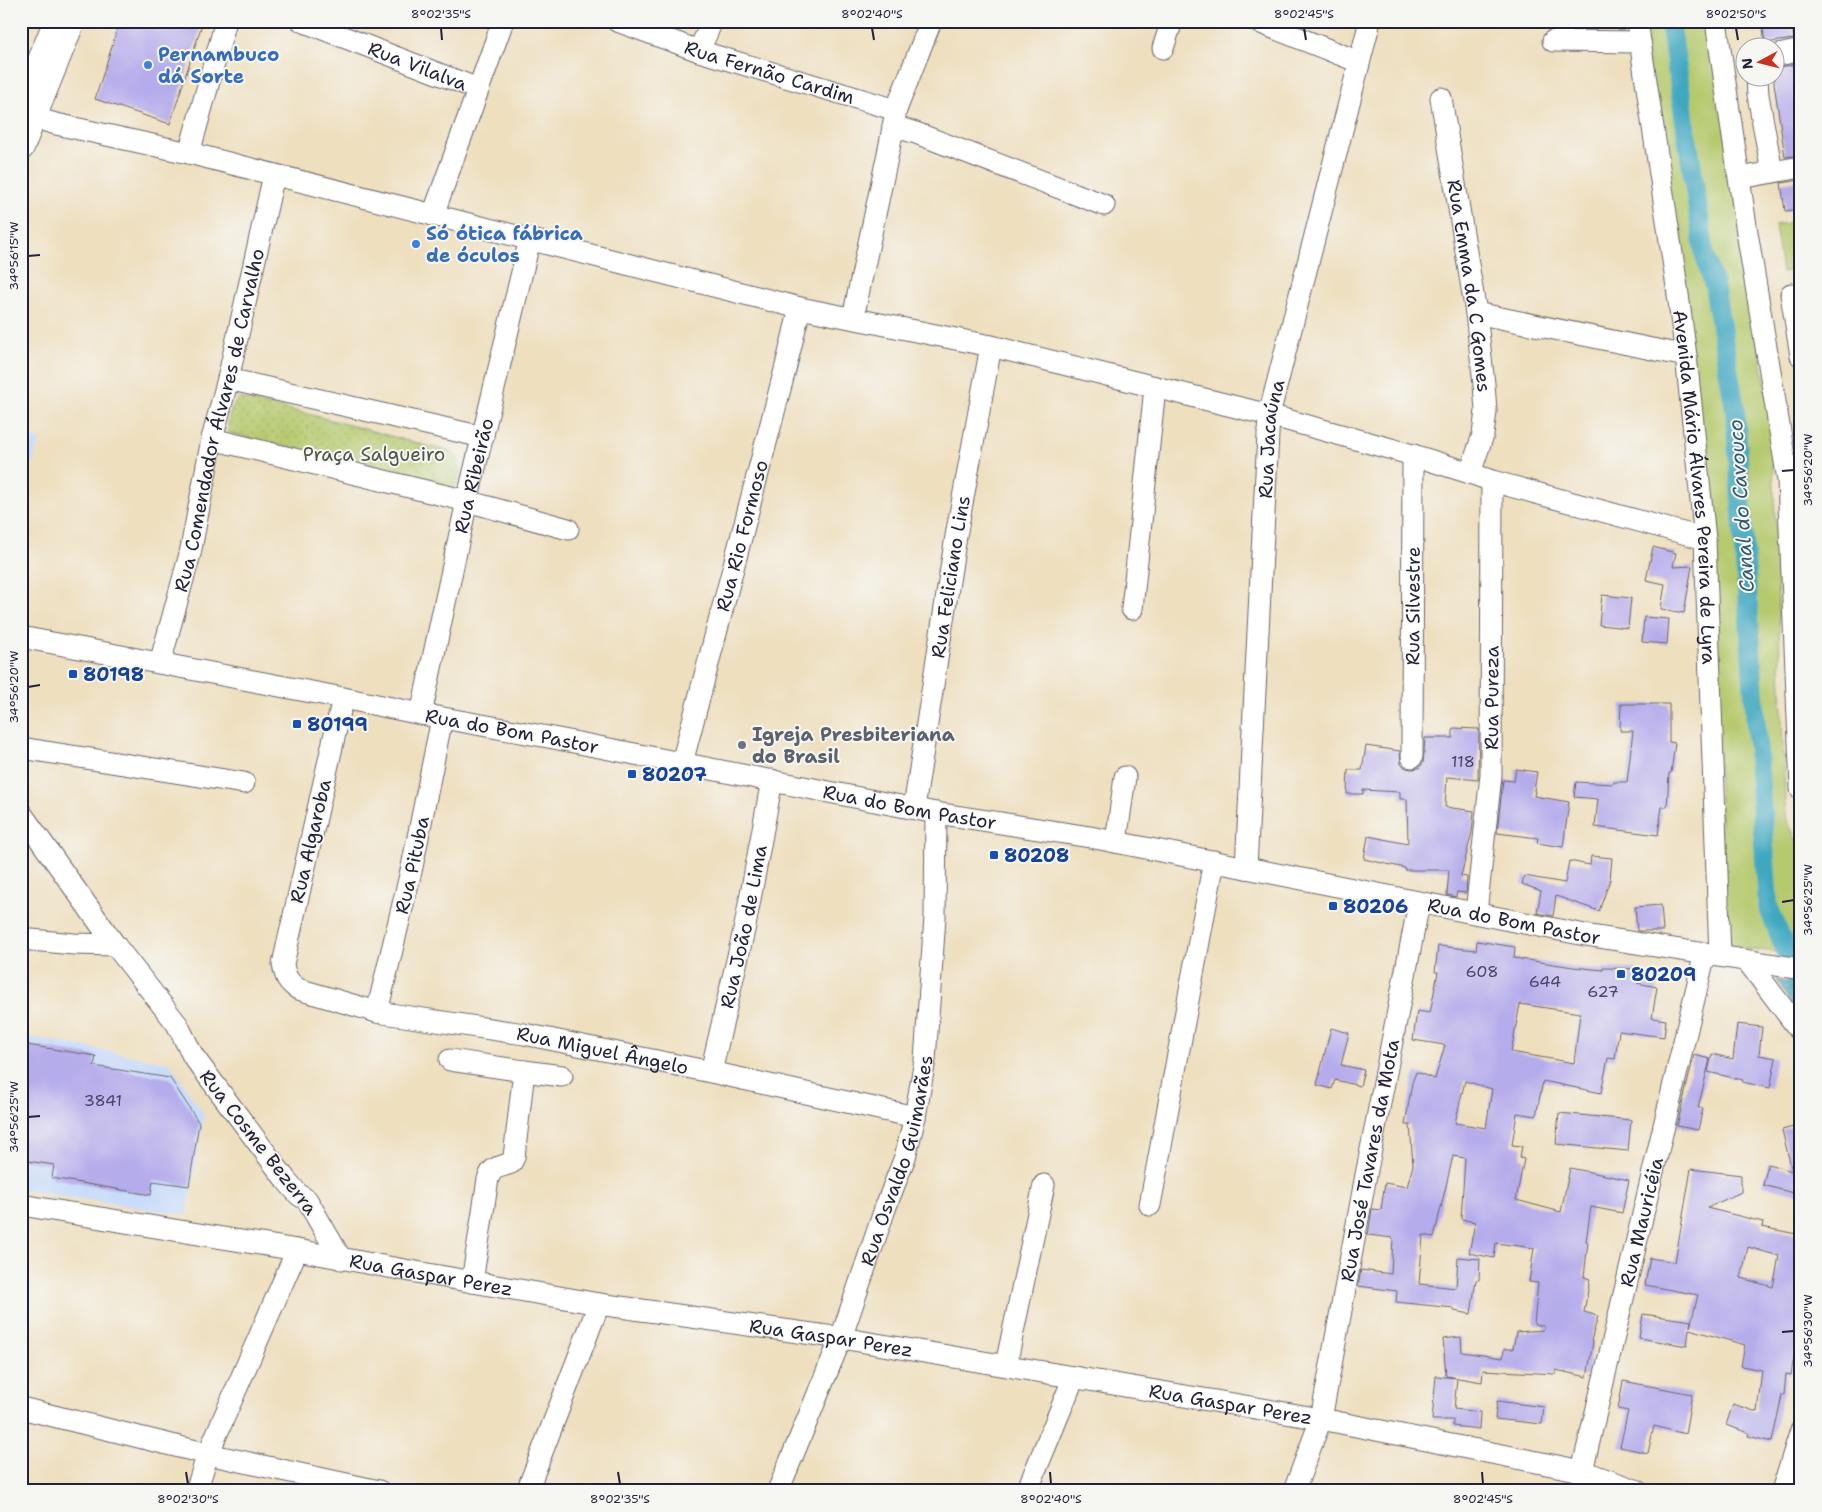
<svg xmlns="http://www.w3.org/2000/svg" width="1822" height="1512" viewBox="0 0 1822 1512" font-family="'Shantell Sans',sans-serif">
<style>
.built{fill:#c9dcf9}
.grass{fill:#b5c96d;stroke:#6c7654}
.park{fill:url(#park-dots);stroke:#6c7654}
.water{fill:url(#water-rules);stroke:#32647e}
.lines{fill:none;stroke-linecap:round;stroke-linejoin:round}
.canal{stroke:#41a7c1;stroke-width:20}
.building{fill:#b5aceb;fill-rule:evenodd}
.minor-casing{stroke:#696469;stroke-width:23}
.major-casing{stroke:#696469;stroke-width:28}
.minor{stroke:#fff;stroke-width:21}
.major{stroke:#fff;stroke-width:26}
.ticks{fill:none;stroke:#22223b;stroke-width:2}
.shop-dot{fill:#3f7fe0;stroke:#f6f6f2;stroke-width:2}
.transit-dot{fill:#1a4fb4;stroke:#f6f6f2;stroke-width:2}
.worship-dot{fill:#6b7280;stroke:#f6f6f2;stroke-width:2}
.labels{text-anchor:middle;stroke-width:4;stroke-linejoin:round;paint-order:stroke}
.number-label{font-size:16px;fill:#474467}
.shop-label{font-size:19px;font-weight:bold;fill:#366cbe;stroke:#f6f6f2;text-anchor:start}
.street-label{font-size:19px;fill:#22223b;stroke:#f6f6f2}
.park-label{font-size:19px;fill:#4e544a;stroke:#f6f6f2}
.transit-label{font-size:19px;font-weight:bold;fill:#164399;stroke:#f6f6f2;text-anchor:start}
.worship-label{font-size:19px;font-weight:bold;fill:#5b616d;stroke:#f6f6f2;text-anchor:start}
.water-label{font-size:20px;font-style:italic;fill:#2e5771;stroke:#f6f6f2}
.neatline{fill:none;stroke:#22223b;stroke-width:2}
.ticks-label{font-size:12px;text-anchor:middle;fill:#22223b}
</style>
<defs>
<pattern id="park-dots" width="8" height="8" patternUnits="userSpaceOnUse" patternTransform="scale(1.25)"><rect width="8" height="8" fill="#b5c96d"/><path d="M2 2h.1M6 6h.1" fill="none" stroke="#9bac5f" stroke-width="1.8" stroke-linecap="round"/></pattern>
<pattern id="water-rules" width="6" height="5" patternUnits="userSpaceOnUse" patternTransform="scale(1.25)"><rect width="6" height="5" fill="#41a7c1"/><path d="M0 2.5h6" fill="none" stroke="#36889e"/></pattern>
</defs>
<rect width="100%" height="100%" fill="#f6f6f2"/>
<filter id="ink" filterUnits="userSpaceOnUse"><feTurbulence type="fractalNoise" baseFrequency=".02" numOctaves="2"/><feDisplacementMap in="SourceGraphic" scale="10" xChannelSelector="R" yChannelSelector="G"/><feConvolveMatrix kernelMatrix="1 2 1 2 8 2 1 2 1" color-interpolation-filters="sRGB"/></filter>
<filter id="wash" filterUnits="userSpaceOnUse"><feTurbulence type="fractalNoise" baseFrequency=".0096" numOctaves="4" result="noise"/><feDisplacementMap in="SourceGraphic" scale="20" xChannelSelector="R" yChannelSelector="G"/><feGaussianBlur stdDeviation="1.12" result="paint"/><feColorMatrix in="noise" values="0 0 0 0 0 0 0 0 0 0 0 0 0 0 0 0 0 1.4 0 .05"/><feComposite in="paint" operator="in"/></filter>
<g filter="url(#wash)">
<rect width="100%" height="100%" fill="#eedfbf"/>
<!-- built -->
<g class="built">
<polygon points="21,433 40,440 26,481 21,480"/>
<polygon points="21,1035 170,1063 204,1115 187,1215 21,1190"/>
</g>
<!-- grass -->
<g class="grass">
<polygon points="1643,21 1708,21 1771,421 1773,460 1785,804 1787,820 1801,850 1801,954 1736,948 1726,939 1710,575"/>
<polygon points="1801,221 1801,269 1782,272 1775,225"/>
</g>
<!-- park -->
<path class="park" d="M240 398 312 415 450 452C464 459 461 476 454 488L229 433C226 423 231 404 240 398Z"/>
<!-- water -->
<polygon class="water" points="1777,980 1801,986 1801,1022"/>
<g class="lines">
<!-- canal -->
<polyline class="canal" points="1670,21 1705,257 1714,285 1735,410 1768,906 1801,989"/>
</g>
<g id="blocks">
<!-- building -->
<g class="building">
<polygon points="120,21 203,21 170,124 95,99"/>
<polygon points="1762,21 1791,21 1794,39 1765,43"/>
<polygon points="1797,64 1801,64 1801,155 1785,157 1774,83 1774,68"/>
<polygon points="1801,180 1801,209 1785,211 1781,183"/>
<polygon points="1653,547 1676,553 1673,567 1692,566 1684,613 1661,609 1665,584 1646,580"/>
<polygon points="1602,595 1631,598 1628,628 1599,625"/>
<polygon points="1644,617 1669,619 1667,644 1642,642"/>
<polygon points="1621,704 1669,704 1669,742 1675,743 1671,773 1669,773 1667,807 1662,807 1658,835 1595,827 1598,799 1574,797 1576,782 1613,784 1614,782 1627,782 1633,731 1620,731"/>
<polygon points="1453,728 1479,729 1478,780 1447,777 1445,807 1474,811 1472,832 1461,876 1467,877 1466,893 1457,892 1456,897 1447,895 1449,870 1405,870 1405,868 1364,859 1368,836 1408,844 1407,799 1400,799 1400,792 1363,790 1363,794 1347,794 1348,770 1362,770 1366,746 1400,751 1401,764 1406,768 1412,769 1419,768 1423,763 1425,738 1453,738"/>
<polygon points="1516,769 1537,772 1534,791 1535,791 1534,796 1569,802 1563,847 1537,843 1538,838 1497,833 1503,780 1514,781"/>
<polygon points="1591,856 1612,858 1610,880 1599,911 1556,896 1553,916 1537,913 1541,891 1522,884 1524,876 1565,883 1569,861 1590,865"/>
<polygon points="1661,905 1663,931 1637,931 1635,907"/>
<path d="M1477 941 1515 947 1514 958 1573 967 1603 970V968L1637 969V983L1657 987 1652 1018 1666 1020 1664 1037 1619 1031 1615 1059 1608 1058 1601 1093 1543 1081 1536 1116 1517 1113 1512 1145 1522 1146 1520 1158 1524 1159 1516 1200 1561 1212 1570 1168 1629 1180 1622 1213 1591 1207 1586 1241 1588 1242 1584 1277 1590 1279 1584 1312 1598 1316 1591 1341 1593 1342 1587 1377 1556 1370V1374L1483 1370 1482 1382 1446 1376 1443 1339 1461 1337 1462 1352 1503 1358 1504 1349H1513L1516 1332 1544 1330V1326L1534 1324 1538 1283 1529 1282 1534 1248 1496 1243 1494 1258 1469 1253 1475 1222 1461 1219 1465 1158 1453 1156 1434 1237 1423 1235 1419 1284 1456 1288 1458 1257 1480 1259 1479 1280H1476L1471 1314 1454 1311V1308L1396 1302 1397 1291 1358 1286 1361 1270 1391 1274 1393 1238 1368 1235 1372 1209 1381 1210 1385 1183 1407 1187 1413 1165 1410 1125H1405L1412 1083 1416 1072 1435 1079 1445 1045 1413 1040 1417 1011 1430 1013 1438 972H1435L1438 946 1476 950ZM1520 1004 1580 1013 1574 1063 1511 1052ZM1465 1081 1492 1089 1486 1128 1455 1123Z"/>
<polygon points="1737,1024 1762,1027 1759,1055 1776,1058 1770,1088 1742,1082 1743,1080 1708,1072 1712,1054 1733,1059"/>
<polygon points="1331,1028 1349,1033 1341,1065 1364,1070 1360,1086 1335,1080 1332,1089 1317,1085"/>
<polygon points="21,1044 96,1056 94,1066 170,1078 199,1123 189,1186 153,1181 151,1195 52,1178 54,1165 21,1160"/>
<polygon points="1694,1055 1710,1059 1698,1108 1703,1108 1698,1130 1677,1126"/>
<polygon points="1559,1113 1631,1120 1628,1151 1556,1144"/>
<polygon points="1801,1125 1801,1195 1763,1185 1768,1164 1792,1171 1782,1130"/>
<path d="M1691 1169 1741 1175V1192L1707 1208 1763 1222 1762 1227 1801 1235V1351L1795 1350 1791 1375 1786 1374 1784 1395H1782L1772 1442 1748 1436 1749 1433 1726 1425 1733 1404 1757 1412 1762 1370 1741 1366 1745 1345 1689 1329 1687 1346 1639 1338 1643 1314 1691 1321 1690 1327 1698 1295 1645 1285 1650 1258 1675 1262ZM1748 1247 1779 1256 1773 1287 1741 1278Z"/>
<polygon points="1436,1376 1457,1378 1454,1409 1480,1412 1479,1429 1453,1426 1453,1420 1432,1420"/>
<polygon points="1623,1381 1692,1394 1685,1434 1654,1426 1648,1453 1620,1447 1628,1411 1618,1409"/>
<polygon points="1497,1401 1544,1407 1542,1424 1495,1419"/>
</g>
</g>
</g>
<g filter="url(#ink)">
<use href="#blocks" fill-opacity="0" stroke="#696469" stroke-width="1"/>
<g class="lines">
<!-- minor casing -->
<g class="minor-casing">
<g id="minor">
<path id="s1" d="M302 21 478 89"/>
<path id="s2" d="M617 21 699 51 896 110"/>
<polyline points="1256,21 1359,62"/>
<path id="s3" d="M1637 21 1677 287 1686 356 1705 539 1720 956"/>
<polyline points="1716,21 1746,226 1788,480 1801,789"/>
<polyline points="1553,41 1640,42"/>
<polyline points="1163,48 1172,21"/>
<polyline points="699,51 712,21"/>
<polyline points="1774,56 1801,50"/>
<polyline points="1757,78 1758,95 1772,172"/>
<path id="s4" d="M1441 98 1476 313 1484 384 1486 411 1483 435 1470 473"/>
<polyline points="21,103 54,21"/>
<polyline points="21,114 56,124 189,153 800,308 991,346 1155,387 1269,415 1413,455 1470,473 1492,481 1705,539"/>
<polyline points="893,126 916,133 1104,205"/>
<polyline points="189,153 226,21"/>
<polyline points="1740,178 1801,167"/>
<polyline points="433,215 503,21"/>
<polyline points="1791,294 1801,356"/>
<polyline points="1476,313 1686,356"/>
<polyline points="853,318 890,144 896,110 931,21"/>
<polyline points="228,379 483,437"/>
<polyline points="212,439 467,501 568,529"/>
<polyline points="1132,609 1155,387"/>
<path id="s5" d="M21 637 343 698 421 714 548 737 936 813 1090 837 1585 935 1801 969"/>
<path id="s6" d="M160 663 190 554 212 439 228 379 274 175"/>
<path id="s7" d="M343 698 283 964C285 977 288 982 298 989L377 1012 524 1034 711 1072 915 1117"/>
<path id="s8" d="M421 714 467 501 530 239"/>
<polyline points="21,748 244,783"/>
<path id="s9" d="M1412 757 1413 455"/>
<path id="s10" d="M682 763 785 370 800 308"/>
<path id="s11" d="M914 808 956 536 991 346"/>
<polyline points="21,813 115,945 177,1024 193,1056 286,1180 299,1195 307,1200 341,1259"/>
<polyline points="1116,842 1125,777"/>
<path id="s12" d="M1246 868 1269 415 1370 21"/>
<path id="s13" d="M1476 913 1491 775 1492 481"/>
<polyline points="21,939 74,944 115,945"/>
<polyline points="1748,962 1801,1032"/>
<path id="s14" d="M377 1012 412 867 442 718"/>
<path d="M450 1060 524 1071 514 1157 511 1163C499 1168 493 1165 488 1179L472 1282"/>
<polyline points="524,1071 562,1076"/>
<path id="s15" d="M711 1072 745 926 772 780"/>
<path id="s16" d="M21 1205 297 1250 399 1269 599 1304 841 1338 1321 1419 1582 1471 1638 1491"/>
<polyline points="1150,1205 1214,861"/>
<polyline points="1006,1365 1044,1185"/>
<polyline points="21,1408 208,1454 379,1491"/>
<polyline points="196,1491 208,1454 297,1250"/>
<polyline points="527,1491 599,1304"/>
<path id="s17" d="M778 1491 841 1338 886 1206 905 1157 915 1117 925 1060 935 917 936 813"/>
<polyline points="1027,1491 1074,1377"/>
<path id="s18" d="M1294 1491 1321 1419 1366 1175 1419 903"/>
<path id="s19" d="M1584 1491 1582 1471 1705 953"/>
<polyline points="1782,1491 1801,1430"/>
</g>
</g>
<!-- major casing -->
<g class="major-casing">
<polyline id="major" points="21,147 72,21"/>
</g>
<!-- minor -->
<use href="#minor" class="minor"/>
<!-- major -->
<use href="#major" class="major"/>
</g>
</g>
<!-- ticks -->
<path class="ticks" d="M441 28 442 40M872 28 874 40M1304 28 1306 40M1736 28 1738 40M28 256 40 255M1782 471 1794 470M28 687 40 685M1782 902 1794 900M28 1117 40 1116M1782 1332 1794 1331M186 1472 188 1484M618 1472 620 1484M1050 1472 1051 1484M1482 1472 1483 1484"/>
<!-- markers -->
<g class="shop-dot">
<circle cx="148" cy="65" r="5"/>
<circle cx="416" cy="244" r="5"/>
</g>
<g class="transit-dot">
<rect x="68" y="669" width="10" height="10" rx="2.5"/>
<rect x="292" y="719" width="10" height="10" rx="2.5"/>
<rect x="627" y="769" width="10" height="10" rx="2.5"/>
<rect x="989" y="850" width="10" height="10" rx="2.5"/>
<rect x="1328" y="901" width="10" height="10" rx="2.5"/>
<rect x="1616" y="969" width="10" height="10" rx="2.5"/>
</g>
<circle class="worship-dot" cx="742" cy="745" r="5"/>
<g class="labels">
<!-- number labels -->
<g class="number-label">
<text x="1463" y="767">118</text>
<text x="1482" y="977">608</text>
<text x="1545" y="987">644</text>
<text x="1603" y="997">627</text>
<text x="103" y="1106">3841</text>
</g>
<!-- shop labels -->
<g class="shop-label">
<text x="158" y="61">Pernambuco<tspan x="158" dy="22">dá Sorte</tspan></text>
<text x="426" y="240">Só ótica fábrica<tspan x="426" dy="22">de óculos</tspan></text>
</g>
<!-- street labels -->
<g class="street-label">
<text dy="7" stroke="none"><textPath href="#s1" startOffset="124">Rua Vilalva</textPath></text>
<text dy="7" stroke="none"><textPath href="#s2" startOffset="161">Rua Fernão Cardim</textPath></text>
<text dy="7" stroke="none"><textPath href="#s4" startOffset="190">Rua Emma da C Gomes</textPath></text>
<text dy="7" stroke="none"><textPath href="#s6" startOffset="250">Rua Comendador Álvares de Carvalho</textPath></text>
<text dy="7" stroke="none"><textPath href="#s12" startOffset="430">Rua Jacaúna</textPath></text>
<text dy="7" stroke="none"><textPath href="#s8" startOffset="244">Rua Ribeirão</textPath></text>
<text dy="7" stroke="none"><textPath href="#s3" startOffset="470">Avenida Mário Álvares Pereira de Lyra</textPath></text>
<text dy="7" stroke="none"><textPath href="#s10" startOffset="235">Rua Rio Formoso</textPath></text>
<text dy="7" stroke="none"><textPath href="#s11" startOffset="234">Rua Feliciano Lins</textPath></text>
<text dy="7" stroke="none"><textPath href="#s9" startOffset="151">Rua Silvestre</textPath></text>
<text dy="7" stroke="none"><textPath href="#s13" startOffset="216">Rua Pureza</textPath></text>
<text dy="7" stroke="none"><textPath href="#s5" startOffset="500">Rua do Bom Pastor</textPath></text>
<text dy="7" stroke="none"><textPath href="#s5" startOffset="905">Rua do Bom Pastor</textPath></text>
<text transform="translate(310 841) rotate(-77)" y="7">Rua Algaroba</text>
<text dy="7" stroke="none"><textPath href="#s14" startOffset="151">Rua Pituba</textPath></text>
<text dy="7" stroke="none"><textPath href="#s5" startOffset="1520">Rua do Bom Pastor</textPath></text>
<text dy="7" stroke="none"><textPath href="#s15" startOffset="149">Rua João de Lima</textPath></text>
<text dy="7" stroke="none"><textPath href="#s7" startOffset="614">Rua Miguel Ângelo</textPath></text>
<text transform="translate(259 1142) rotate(52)" y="7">Rua Cosme Bezerra</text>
<text dy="7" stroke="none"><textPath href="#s17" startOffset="352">Rua Osvaldo Guimarães</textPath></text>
<text dy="7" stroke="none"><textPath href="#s18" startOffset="340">Rua José Tavares da Mota</textPath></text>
<text dy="7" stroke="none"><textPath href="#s19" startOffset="276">Rua Mauricéia</textPath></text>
<text dy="7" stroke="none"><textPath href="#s16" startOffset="416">Rua Gaspar Perez</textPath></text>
<text dy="7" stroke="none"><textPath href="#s16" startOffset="821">Rua Gaspar Perez</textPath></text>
<text dy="7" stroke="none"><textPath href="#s16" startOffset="1226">Rua Gaspar Perez</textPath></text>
</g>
<!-- park labels -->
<g class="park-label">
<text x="374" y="461">Praça Salgueiro</text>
</g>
<!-- transit labels -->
<g class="transit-label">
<text x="83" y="681">80198</text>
<text x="307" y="731">80199</text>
<text x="642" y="781">80207</text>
<text x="1004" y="862">80208</text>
<text x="1343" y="913">80206</text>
<text x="1631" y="981">80209</text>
</g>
<!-- worship labels -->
<g class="worship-label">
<text x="752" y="741">Igreja Presbiteriana<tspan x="752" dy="22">do Brasil</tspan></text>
</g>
<!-- water labels -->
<g class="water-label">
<text transform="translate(1741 506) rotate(-94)" y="7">Canal do Cavouco</text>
</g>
</g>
<!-- margin -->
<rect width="1822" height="1512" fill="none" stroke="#f6f6f2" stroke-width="55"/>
<!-- north arrow -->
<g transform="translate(1760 62) rotate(263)"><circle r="24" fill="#f6f6f2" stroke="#a1a1a9"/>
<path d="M0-4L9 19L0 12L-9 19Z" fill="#c8321e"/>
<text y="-8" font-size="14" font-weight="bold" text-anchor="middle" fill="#22223b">N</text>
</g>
<rect x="28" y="28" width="1766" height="1456" class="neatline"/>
<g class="ticks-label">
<text x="441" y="18">8°02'35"S</text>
<text x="872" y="18">8°02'40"S</text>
<text x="1304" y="18">8°02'45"S</text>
<text x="1736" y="18">8°02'50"S</text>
<text transform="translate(14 256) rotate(-90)" y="4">34°56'15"W</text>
<text transform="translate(1808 470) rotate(-90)" y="4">34°56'20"W</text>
<text transform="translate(14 687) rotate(-90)" y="4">34°56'20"W</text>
<text transform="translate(1808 900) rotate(-90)" y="4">34°56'25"W</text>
<text transform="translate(14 1117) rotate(-90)" y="4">34°56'25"W</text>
<text transform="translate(1808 1331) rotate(-90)" y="4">34°56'30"W</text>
<text x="188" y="1503">8°02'30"S</text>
<text x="620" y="1503">8°02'35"S</text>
<text x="1051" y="1503">8°02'40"S</text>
<text x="1483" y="1503">8°02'45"S</text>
</g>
</svg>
